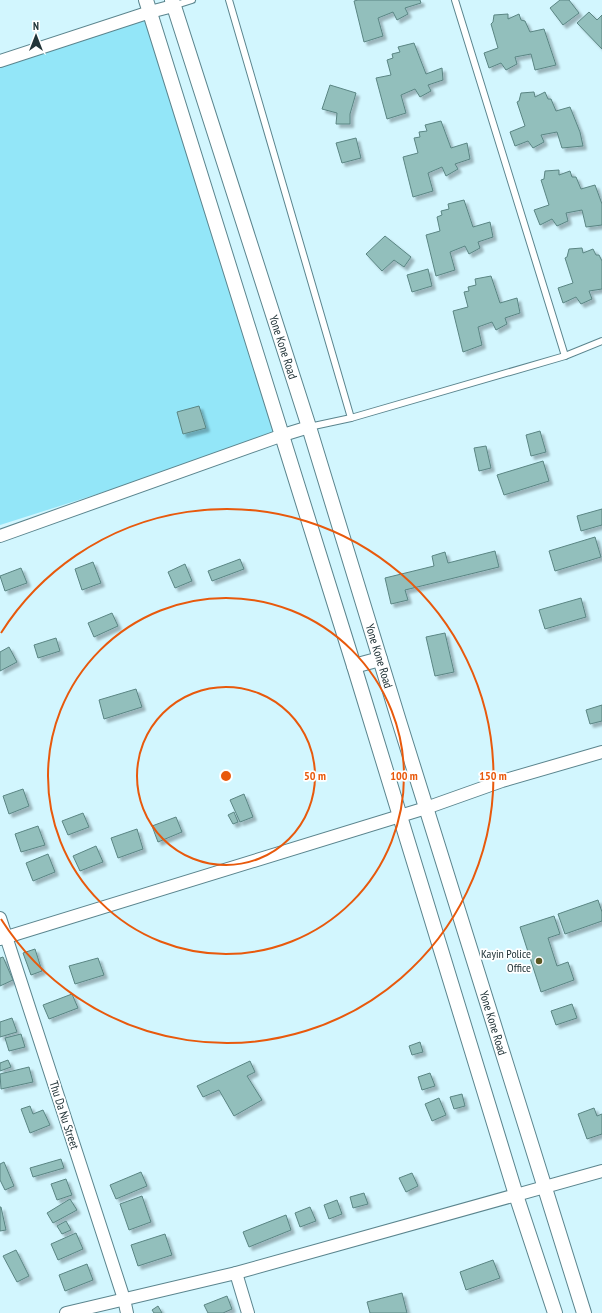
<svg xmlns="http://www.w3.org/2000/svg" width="602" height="1313" viewBox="0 0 602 1313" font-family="'PT Sans Narrow',sans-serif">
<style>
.green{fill:#93e6f8}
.building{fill:#92bfbc;stroke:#5a8583;filter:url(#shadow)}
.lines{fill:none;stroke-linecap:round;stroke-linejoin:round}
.service-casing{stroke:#5b858e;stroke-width:8}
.minor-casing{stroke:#5b858e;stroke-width:14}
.tertiary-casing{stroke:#5b858e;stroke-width:16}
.service{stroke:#fff;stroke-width:6}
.minor{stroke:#fff;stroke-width:12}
.tertiary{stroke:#fff;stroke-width:14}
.ring{fill:none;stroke:#e8590c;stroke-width:2}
.poi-dot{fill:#5b5824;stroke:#fff;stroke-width:1.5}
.labels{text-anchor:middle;stroke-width:3.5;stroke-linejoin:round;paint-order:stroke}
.street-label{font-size:12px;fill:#223438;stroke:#fff}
.poi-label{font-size:12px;fill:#223438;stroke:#fff;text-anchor:end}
.centre{fill:#e8590c;stroke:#fff;stroke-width:2}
.ring-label{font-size:12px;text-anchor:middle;font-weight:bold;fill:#e8590c;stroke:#fff;stroke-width:3.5;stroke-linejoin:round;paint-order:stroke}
</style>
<defs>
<filter id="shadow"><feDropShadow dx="3.5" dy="3.5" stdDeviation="1" flood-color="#0004"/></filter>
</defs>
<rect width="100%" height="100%" fill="#d2f6fe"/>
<!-- green -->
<polygon class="green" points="150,12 283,435 0,525 0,61"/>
<!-- building -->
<g class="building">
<polygon points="358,0 420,0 421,3 405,8 408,14 397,20 393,12 378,18 383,36 364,42 354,1"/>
<polygon points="560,0 569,0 579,13 563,25 550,8"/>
<polygon points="589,12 597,20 602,15 602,49 577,23"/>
<polygon points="508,14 508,19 519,14 521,20 525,21 530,32 544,29 556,65 535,70 531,54 515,57 517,64 506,70 501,63 489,68 484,53 498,48 491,24 493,22 494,15"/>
<polygon points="414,43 426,74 442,68 443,80 428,85 431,91 420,97 415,89 401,95 406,113 387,119 376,78 391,75 387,60 393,58 392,54 400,52 398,47"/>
<polygon points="330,85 356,93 350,114 350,124 336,124 337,113 322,109"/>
<polygon points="534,92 535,97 545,92 548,99 551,99 556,111 570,107 580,132 583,146 562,148 557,132 541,135 544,142 533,148 528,141 515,146 510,132 525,126 517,102 519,101 521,93"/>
<polygon points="441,121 451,148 467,143 470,159 455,164 458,169 446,176 442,167 428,173 433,191 413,197 403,157 418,153 414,138 420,137 419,132 427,131 425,125"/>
<polygon points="356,138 361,158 342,163 336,143"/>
<polygon points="559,170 559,175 570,171 572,177 576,177 581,189 595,185 602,204 602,225 586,227 582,210 566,213 568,221 557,226 552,219 540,225 534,210 549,205 541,180 544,179 545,171"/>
<polygon points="464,200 473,227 490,222 493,237 478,242 480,248 469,254 465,246 450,252 455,270 436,276 426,235 440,231 437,217 442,215 441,211 449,209 448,204"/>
<polygon points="385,236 411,257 404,267 394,260 382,271 366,254"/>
<polygon points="582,248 583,253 593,249 596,255 599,255 602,261 602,289 589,291 592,299 581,304 576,297 563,303 558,288 573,283 565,258 567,257 569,249"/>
<polygon points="428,269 432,286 412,292 407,275"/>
<polygon points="491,276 500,303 517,298 520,313 505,318 507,324 496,330 492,322 478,327 482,345 463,352 453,311 468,307 464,292 469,291 468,287 476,285 475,279"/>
<polygon points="199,406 206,428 183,434 177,412"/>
<polygon points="540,431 546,452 531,456 526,435"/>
<polygon points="486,446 491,468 479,471 474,448"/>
<polygon points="543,461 549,481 504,495 497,475"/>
<polygon points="602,509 602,525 581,531 577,516"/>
<polygon points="595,537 601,557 555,571 549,551"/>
<polygon points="495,551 499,567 405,590 408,600 391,604 385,578 434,566 432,556 445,552 448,563"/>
<polygon points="240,559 244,569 212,581 208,571"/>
<polygon points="93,562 101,583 82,590 75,569"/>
<polygon points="185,564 192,581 175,588 168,572"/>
<polygon points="21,568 27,583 5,591 0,576"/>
<polygon points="581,598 586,617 545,629 539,610"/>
<polygon points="112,613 118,626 94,637 88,623"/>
<polygon points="445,633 454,672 435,676 426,637"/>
<polygon points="56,638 60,651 38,658 34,645"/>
<polygon points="9,647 17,662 0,671 0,652"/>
<polygon points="136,689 142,707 104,719 99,700"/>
<polygon points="602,705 602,721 590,724 586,710"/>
<polygon points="23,789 29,806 9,814 3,796"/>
<polygon points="244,794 253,817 240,822 230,800"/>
<polygon points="234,812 238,822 233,824 228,815"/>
<polygon points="83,813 89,827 68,835 62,821"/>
<polygon points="176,817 182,832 158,842 152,826"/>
<polygon points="38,826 45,845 21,852 15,834"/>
<polygon points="137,829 143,849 118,858 111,838"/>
<polygon points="96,846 103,862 80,871 73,856"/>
<polygon points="48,854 55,872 33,881 26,863"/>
<polygon points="598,900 602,912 602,921 565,934 558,914"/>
<polygon points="554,916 560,934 548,938 557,966 568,962 574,980 541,992 520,927"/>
<polygon points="35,949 42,971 31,975 23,953"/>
<polygon points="3,957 13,980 0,986 0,958"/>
<polygon points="98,958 104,975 75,984 69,966"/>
<polygon points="72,994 78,1008 49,1019 43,1005"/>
<polygon points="572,1004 577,1018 556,1025 551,1011"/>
<polygon points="12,1018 17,1032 0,1037 0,1022"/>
<polygon points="21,1034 25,1047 9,1051 5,1038"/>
<polygon points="420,1042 423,1052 412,1055 409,1046"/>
<polygon points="8,1060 11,1067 0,1071 0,1063"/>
<polygon points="250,1061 255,1072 247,1076 262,1100 234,1116 219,1090 203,1097 197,1086"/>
<polygon points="29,1067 33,1082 1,1089 0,1074"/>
<polygon points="430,1073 435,1086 422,1090 418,1077"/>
<polygon points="462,1094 465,1106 454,1109 450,1097"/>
<polygon points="439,1098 446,1115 432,1121 425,1104"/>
<polygon points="30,1106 33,1114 43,1110 50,1125 30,1133 21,1109"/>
<polygon points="594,1108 597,1116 602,1114 602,1134 587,1139 578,1114"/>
<polygon points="61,1159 64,1168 33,1177 30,1168"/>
<polygon points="4,1162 14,1186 5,1190 0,1180 0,1164"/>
<polygon points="141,1172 147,1186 116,1199 110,1185"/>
<polygon points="412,1173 418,1186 406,1192 399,1178"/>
<polygon points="66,1179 72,1195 57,1200 51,1184"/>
<polygon points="364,1193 368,1204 353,1208 350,1197"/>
<polygon points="142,1196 151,1222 129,1230 120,1204"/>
<polygon points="70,1199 77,1210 53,1223 47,1213"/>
<polygon points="337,1200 342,1214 329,1219 324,1205"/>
<polygon points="0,1207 1,1207 6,1230 0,1231"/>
<polygon points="310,1207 316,1221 300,1227 295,1213"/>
<polygon points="286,1215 291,1230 249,1247 243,1232"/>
<polygon points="66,1221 71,1230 62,1234 57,1226"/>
<polygon points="76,1233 83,1249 58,1260 51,1244"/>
<polygon points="165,1234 172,1255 138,1266 131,1245"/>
<polygon points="16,1250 29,1276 17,1282 3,1256"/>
<polygon points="493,1260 500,1278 466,1290 460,1272"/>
<polygon points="87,1264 93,1280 65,1291 59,1275"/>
<polygon points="402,1293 407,1313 370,1313 367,1302"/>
<polygon points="227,1296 232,1309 223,1313 208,1313 204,1305"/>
<polygon points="158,1306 162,1313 154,1313 152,1310"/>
</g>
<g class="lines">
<!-- service casing -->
<g class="service-casing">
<g id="service">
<polyline points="229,0 351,418"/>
<polyline points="455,0 565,356"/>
<polyline points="173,6 192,0"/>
<polyline points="309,427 351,418 565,356 602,341"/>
</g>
</g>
<!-- minor casing -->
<g class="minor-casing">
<g id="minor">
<polyline points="0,61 150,12 173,6"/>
<polyline points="0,536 283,435 309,427"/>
<polyline points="0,918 124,1299 127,1313"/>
<polyline points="0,939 426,808 502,781 602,752"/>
<polyline points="236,1273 248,1313"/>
<polyline points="66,1313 236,1273 602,1171"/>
</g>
</g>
<!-- tertiary casing -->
<g class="tertiary-casing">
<g id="tertiary">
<polyline points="146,0 354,666 516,1195 555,1313"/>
<polyline points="172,0 309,427 399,721 584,1313"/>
<polyline points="354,666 380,659"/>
</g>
</g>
<!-- service -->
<use href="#service" class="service"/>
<!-- minor -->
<use href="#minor" class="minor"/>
<!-- tertiary -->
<use href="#tertiary" class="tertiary"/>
</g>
<!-- distance rings -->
<g class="ring">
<circle cx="226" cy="776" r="89"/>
<circle cx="226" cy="776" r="178"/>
<path d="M1 633A267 267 0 1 1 1 919"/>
</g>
<!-- markers -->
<circle class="poi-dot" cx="539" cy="961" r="4"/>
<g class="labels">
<!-- street labels -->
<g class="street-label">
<text transform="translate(283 347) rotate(72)" y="4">Yone Kone Road</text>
<text transform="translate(379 656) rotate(73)" y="4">Yone Kone Road</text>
<text transform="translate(493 1023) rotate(73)" y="4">Yone Kone Road</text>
<text transform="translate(64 1115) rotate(72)" y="4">Thu Da Nu Street</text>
</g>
<!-- poi labels -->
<g class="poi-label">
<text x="531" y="958">Kayin Police<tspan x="531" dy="14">Office</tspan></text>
</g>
</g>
<circle cx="226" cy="776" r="6" class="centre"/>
<g class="ring-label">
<text x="315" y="780">50 m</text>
<text x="404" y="780">100 m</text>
<text x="493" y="780">150 m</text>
</g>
<!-- north arrow -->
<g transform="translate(36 36)" stroke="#ffffff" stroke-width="3" paint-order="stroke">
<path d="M0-3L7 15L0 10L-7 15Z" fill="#223438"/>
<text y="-6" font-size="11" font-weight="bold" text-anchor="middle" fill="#223438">N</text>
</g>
</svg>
